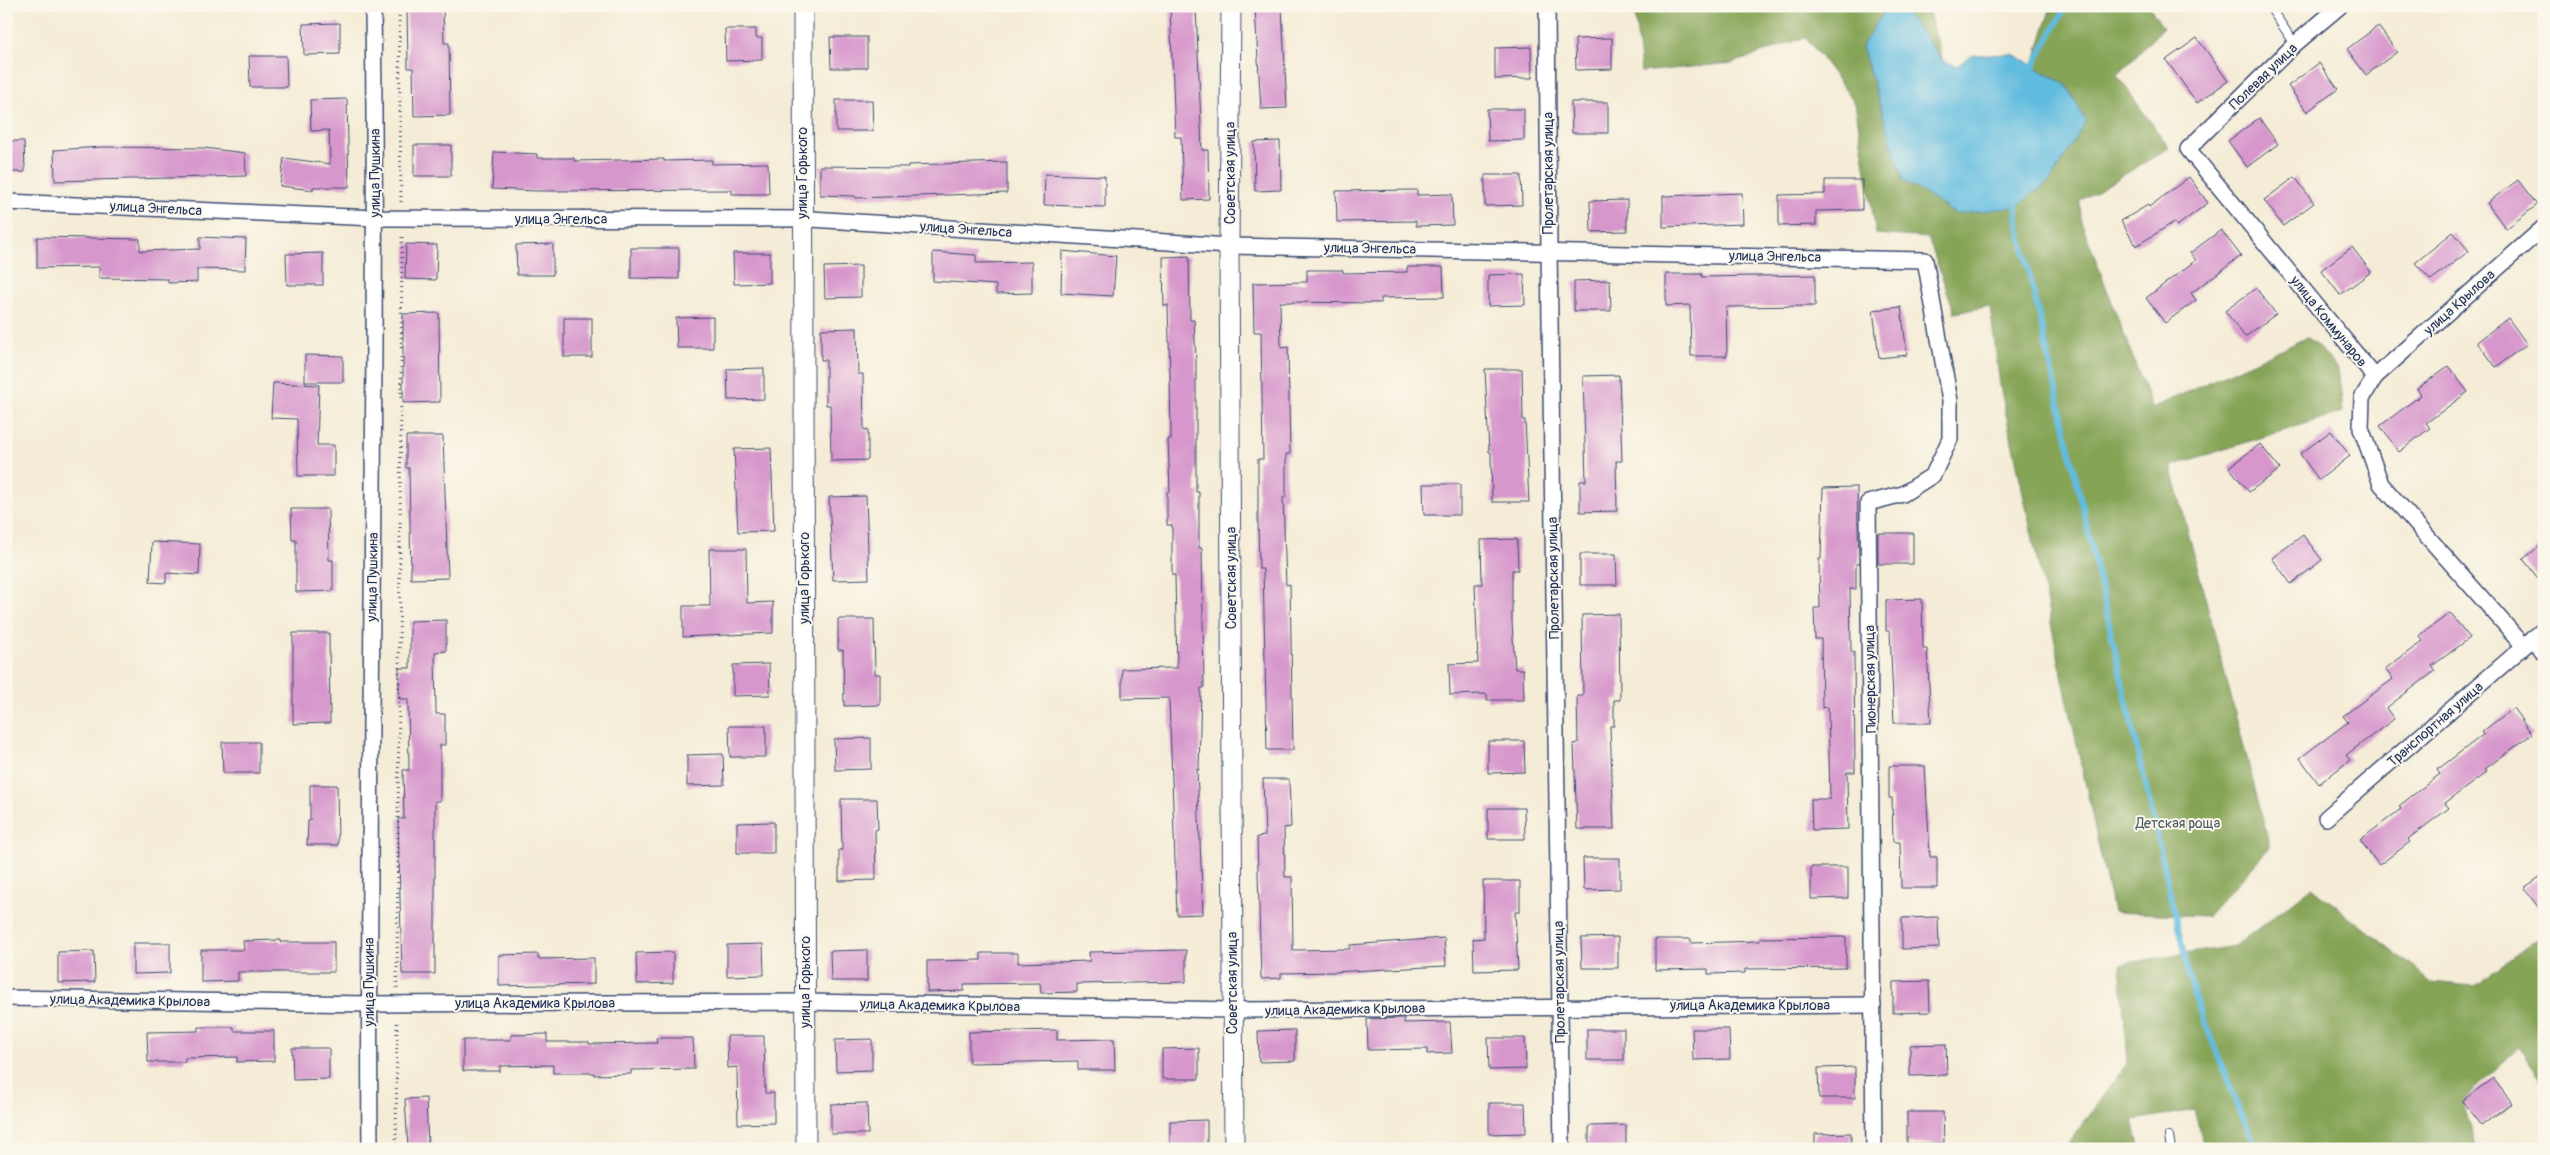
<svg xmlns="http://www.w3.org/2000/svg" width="2550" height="1155" viewBox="0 0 2550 1155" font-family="Pangolin,sans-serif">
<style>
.forest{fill:#86a456;stroke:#506a5a}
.water{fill:#61bcdf;stroke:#3e769e}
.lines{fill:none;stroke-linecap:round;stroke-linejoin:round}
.stream{stroke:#61bcdf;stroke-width:5.5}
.building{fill:#d797cc}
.service-casing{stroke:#3c4b70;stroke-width:10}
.minor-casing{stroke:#3c4b70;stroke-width:18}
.tertiary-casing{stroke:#3c4b70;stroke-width:21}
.path{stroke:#3c4b70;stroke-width:3;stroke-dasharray:1 4;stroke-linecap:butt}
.service{stroke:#fff;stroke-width:8}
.minor{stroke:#fff;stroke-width:15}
.tertiary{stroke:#fff;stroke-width:19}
.labels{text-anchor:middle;stroke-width:4;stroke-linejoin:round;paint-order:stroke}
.street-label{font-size:14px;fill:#1b2f5e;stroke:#fbf7ec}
.park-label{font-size:14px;fill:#46595f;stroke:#fbf7ec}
</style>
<rect width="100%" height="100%" fill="#fbf7ec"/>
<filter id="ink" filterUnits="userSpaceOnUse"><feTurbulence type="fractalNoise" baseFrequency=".02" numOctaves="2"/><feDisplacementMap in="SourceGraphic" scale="10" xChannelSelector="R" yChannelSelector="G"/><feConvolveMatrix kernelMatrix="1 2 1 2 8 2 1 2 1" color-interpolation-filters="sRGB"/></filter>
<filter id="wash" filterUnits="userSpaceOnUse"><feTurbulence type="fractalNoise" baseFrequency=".0096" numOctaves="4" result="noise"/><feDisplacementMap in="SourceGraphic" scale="20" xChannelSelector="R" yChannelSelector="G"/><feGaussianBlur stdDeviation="1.12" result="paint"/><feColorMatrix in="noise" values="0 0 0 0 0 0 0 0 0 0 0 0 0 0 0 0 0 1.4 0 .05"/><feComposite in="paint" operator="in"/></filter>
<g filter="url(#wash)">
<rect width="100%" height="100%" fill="#f4ecd6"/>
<!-- forest -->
<g class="forest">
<polygon points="1634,6 1888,6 1862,47 1903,180 1957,214 2066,85 2033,67 2051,6 2149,6 2163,28 2117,75 2169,148 2080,201 2081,221 2152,408 2308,337 2338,368 2343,412 2171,466 2270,847 2207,916 2113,912 2000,386 1990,306 1955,313 1928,238 1876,234 1855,103 1806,37 1733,63 1641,72"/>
<polygon points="1900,6 1927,6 1943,61"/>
<polygon points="2312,887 2432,982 2473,986 2544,934 2544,1083 2519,1047 2462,1101 2476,1149 2203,1149 2195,1110 2133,1120 2140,1149 2064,1149 2128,1062 2120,964 2235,946"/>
</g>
<!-- water -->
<polygon class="water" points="1888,6 1900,6 1943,61 1957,66 1972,55 2013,54 2066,85 2086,121 2050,181 2015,207 1956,214 1903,180 1862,46"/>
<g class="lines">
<!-- stream -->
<g class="stream">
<polyline points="2033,73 2033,67 2066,6"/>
<polyline points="2016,202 2018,223 2193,993 2255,1149"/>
</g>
</g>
<g id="blocks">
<!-- building -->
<g class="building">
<polygon points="407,6 443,6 444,43 449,43 450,115 414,116 413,68 408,68"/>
<polygon points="1170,6 1196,6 1202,150 1208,150 1209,199 1183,200 1181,137 1175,137"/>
<polygon points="1282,8 1287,108 1261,109 1255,9"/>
<polygon points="340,23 340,54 304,55 303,24"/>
<polygon points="2378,26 2397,52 2366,75 2347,49"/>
<polygon points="725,29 756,29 756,38 762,38 762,60 726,61"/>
<polygon points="830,37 867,37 867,68 831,68"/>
<polygon points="1612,38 1612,69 1576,70 1575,39"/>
<polygon points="2197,38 2228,81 2197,103 2166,60"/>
<polygon points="1531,47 1532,78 1495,79 1495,48"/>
<polygon points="249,56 286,56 287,87 250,87"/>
<polygon points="2319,63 2338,89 2307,112 2288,86"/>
<polygon points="347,99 349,187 313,187 313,190 280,186 284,158 330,164 329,130 311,131 310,100"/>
<polygon points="836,100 872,100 873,131 836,131"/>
<polygon points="1571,102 1608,102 1608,133 1572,133"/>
<polygon points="1487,109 1524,109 1524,140 1488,141"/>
<polygon points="2259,118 2278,144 2247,167 2228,141"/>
<polygon points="6,141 24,141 25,172 6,172"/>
<polygon points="1280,141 1281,190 1255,191 1254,142"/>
<rect x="414" y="145" width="37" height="31"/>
<polygon points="102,147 204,148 245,153 246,176 55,181 54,150"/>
<polygon points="494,152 537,154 537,158 574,158 574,161 664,159 664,161 712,160 712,164 768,163 769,194 732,194 732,190 537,191 492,189"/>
<polygon points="1007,162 1007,193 856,198 855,196 820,195 820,166 908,167 908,165"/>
<polygon points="1045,174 1105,176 1105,207 1044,205"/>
<polygon points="1485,175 1521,175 1522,205 1485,206"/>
<polygon points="2189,177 2208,203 2177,226 2174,222 2136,246 2121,221 2148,205 2149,207"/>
<polygon points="2295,177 2314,203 2283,226 2264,200"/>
<polygon points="1825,180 1862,180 1862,210 1816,211 1816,225 1779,226 1779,195 1825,194"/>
<polygon points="2518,180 2537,205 2506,229 2487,203"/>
<polygon points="1417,190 1417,195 1452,194 1453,225 1416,226 1416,221 1337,222 1336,191"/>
<polygon points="1742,193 1743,224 1663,227 1663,196"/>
<polygon points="1627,200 1627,231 1591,232 1590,201"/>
<polygon points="2221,230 2241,256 2191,293 2196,300 2165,323 2146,298 2196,260 2190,253"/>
<polygon points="2453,232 2469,251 2431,280 2415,263"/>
<polygon points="37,237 140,239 140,251 200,249 200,237 246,239 245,270 197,269 197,282 168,283 168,279 99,278 99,267 37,268"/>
<polygon points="406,244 437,245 436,280 405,279"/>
<polygon points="553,244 553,275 517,275 516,245"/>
<polygon points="2352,247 2371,272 2340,295 2321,270"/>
<polygon points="631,248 679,248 679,279 631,278"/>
<polygon points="1062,251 1116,256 1113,296 1061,293"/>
<polygon points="933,252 976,255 976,263 1032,262 1032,293 996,294 996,285 933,281"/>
<polygon points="323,253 323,285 287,285 286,254"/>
<polygon points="733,253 770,253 770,283 734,284"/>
<polygon points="1189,256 1190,320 1194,320 1196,360 1196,492 1199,492 1199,548 1202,548 1204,688 1201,688 1199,770 1197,769 1203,914 1177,915 1169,698 1122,699 1122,669 1177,668 1175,575 1172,575 1172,525 1167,525 1167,492 1170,492 1168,439 1171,439 1170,373 1168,305 1164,306 1163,257"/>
<polygon points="861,266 861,297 825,298 824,267"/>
<polygon points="1407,267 1443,267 1444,297 1381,298 1381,303 1280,302 1281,348 1288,347 1290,454 1286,454 1286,497 1283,497 1286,585 1290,584 1293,750 1267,750 1263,569 1259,569 1258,521 1258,459 1263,459 1261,332 1254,332 1253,283 1307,282 1307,270 1343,270 1343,273 1407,272"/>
<polygon points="1524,274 1525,305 1488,306 1488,275"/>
<polygon points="1666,274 1702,274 1702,277 1815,275 1815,306 1726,307 1727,356 1691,356 1690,305 1666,306"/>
<polygon points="1610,280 1611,311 1574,311 1574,281"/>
<polygon points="2256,288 2276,314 2245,337 2225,311"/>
<polygon points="1901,307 1907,355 1879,358 1873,310"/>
<polygon points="439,313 440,402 403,403 403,314"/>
<polygon points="713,317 713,348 677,348 676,318"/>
<rect x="564" y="318" width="28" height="39"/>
<polygon points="2508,318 2527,344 2496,367 2477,342"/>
<polygon points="857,328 858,374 863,374 864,430 868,429 868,460 831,461 830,405 826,405 826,360 821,360 821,329"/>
<polygon points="305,355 343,356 343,382 305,382"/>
<polygon points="2448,366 2468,392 2426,423 2430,428 2399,452 2380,426 2421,395 2417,389"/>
<polygon points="764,368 764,399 728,400 727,369"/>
<polygon points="1485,369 1522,369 1523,420 1525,420 1529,502 1492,502 1491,452 1489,452"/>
<polygon points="1619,375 1622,461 1616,461 1617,511 1580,512 1580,481 1586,481 1583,376"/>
<polygon points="273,383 319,385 317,445 334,445 334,476 298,476 297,419 271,418"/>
<polygon points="2331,431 2350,456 2319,480 2300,454"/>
<polygon points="406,436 443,436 448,578 411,579 409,468 406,468"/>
<polygon points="2260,444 2280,469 2249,492 2229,467"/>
<polygon points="771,448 774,531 738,532 734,449"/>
<polygon points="1423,484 1460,484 1460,515 1424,515"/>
<polygon points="1857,487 1859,564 1856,564 1856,589 1850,589 1851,652 1854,652 1855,772 1847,772 1848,829 1812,830 1811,799 1830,799 1828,707 1822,708 1821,639 1815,639 1814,608 1820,608 1819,559 1821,559 1823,488"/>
<polygon points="866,496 869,579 833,580 829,497"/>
<polygon points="291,509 328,509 329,560 333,560 333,591 296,592 296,540 292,540"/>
<rect x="1878" y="533" width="35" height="31"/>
<polygon points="2303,535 2322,560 2291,584 2272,558"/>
<polygon points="1517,539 1518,570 1512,570 1512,622 1515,669 1523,669 1524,700 1487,700 1487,694 1450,695 1449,664 1478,663 1475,584 1482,584 1481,540"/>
<polygon points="152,542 200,544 199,575 166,573 166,583 150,582"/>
<polygon points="2544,543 2544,586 2523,559"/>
<polygon points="709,549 746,549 747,603 773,602 773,633 683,637 683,606 710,606"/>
<polygon points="1580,554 1616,554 1617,585 1580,585"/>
<polygon points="1922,599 1923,649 1927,649 1931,723 1894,723 1890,631 1886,631 1886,600"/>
<polygon points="2450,613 2470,638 2432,666 2435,671 2386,708 2394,719 2346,755 2350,760 2319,784 2300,758 2348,722 2343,716 2393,679 2385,669 2423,641 2419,636"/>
<polygon points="1619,614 1620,700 1614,700 1614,726 1610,726 1614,829 1577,829 1574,744 1578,743 1577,696 1583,696 1582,615"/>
<polygon points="838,619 874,619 875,674 880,674 880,705 844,706 843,650 838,650"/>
<polygon points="446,620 446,651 435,652 436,714 445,714 445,745 440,745 440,801 435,801 435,974 402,974 398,819 404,819 403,770 409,770 408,699 399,699 399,668 410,668 410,621"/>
<polygon points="293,633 329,633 330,723 293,724"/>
<polygon points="769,664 770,695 733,696 733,665"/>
<polygon points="2513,708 2532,734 2485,769 2487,772 2445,803 2449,808 2408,839 2410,842 2379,865 2360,840 2401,809 2399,806 2440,774 2437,770 2484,734 2482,732"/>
<polygon points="729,726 766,726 766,757 730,757"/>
<polygon points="871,738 871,769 835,770 834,739"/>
<polygon points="1488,741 1524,741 1525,772 1488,773"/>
<polygon points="222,742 259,742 259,773 223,773"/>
<polygon points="723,754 724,785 687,786 687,755"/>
<polygon points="1889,766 1925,766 1930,857 1937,857 1937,888 1901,888 1900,842 1893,842 1892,798 1889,798"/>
<polygon points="1263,779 1289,779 1291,827 1284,828 1285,877 1292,877 1293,950 1350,949 1350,945 1444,938 1446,966 1333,972 1281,973 1281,978 1261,979 1257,837 1265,836"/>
<polygon points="310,785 337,785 338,845 307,845 308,821 310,821"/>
<polygon points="841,799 877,799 878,829 875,830 876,880 839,881 839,850 842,850"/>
<polygon points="1488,808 1524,808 1525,839 1488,839"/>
<polygon points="774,822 774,853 737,853 737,823"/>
<polygon points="1583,858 1620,858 1620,889 1584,890"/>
<polygon points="1811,867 1848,867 1848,898 1811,899"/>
<polygon points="2544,874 2544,915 2524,888"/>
<polygon points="1483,881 1520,881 1520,912 1515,912 1518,970 1474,971 1473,939 1484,938"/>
<polygon points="1938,917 1939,948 1902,949 1902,918"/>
<polygon points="1618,937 1618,968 1582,968 1581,938"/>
<polygon points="1846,937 1846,968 1745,969 1745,973 1708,974 1708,969 1655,970 1655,939 1691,939 1691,943 1760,941 1760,938"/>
<polygon points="280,940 280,942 334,942 334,972 238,972 238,981 201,982 201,950 244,950 243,941"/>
<polygon points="133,943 170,943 170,973 133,974"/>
<polygon points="763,944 764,975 727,976 727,945"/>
<polygon points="867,950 867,981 831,981 830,951"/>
<polygon points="1186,950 1186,982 1077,984 1077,992 1041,993 1040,983 964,984 964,991 927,992 927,961 981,960 981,953 1018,953 1018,963 1090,961 1089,952"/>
<polygon points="94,951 95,982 58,983 58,952"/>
<polygon points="673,952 673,983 637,984 636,953"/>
<polygon points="538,954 538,959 594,958 594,984 499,986 499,955"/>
<polygon points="1929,981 1930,1012 1893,1013 1893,982"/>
<polygon points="1404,1018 1404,1023 1450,1022 1452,1053 1427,1054 1427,1049 1368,1050 1367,1019"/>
<polygon points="198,1027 234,1027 234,1031 274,1031 274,1061 237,1062 237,1057 185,1058 185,1062 148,1062 147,1032 198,1031"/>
<rect x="1587" y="1029" width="37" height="31"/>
<polygon points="1692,1029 1729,1029 1730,1059 1693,1060"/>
<polygon points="1057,1030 1057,1040 1114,1039 1115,1070 1078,1070 1078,1061 969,1063 969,1032"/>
<polygon points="1295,1030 1295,1061 1259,1062 1258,1031"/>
<polygon points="547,1034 547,1042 589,1042 589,1044 657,1043 656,1038 693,1038 694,1069 631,1070 631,1074 594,1075 594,1073 553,1073 553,1065 500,1066 500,1071 463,1071 463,1040 511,1040 511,1035"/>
<polygon points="727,1036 764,1036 765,1093 774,1093 774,1123 738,1124 737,1067 728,1068"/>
<polygon points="1488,1038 1525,1038 1526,1069 1489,1070"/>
<polygon points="872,1039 872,1070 836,1071 835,1040"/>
<polygon points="1946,1044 1947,1075 1910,1076 1910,1045"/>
<polygon points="292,1048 329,1048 329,1079 293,1080"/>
<polygon points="1199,1048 1199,1079 1162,1079 1162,1049"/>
<polygon points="1855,1067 1855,1098 1819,1098 1818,1068"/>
<polygon points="2493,1078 2512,1103 2481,1126 2462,1101"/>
<polygon points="426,1098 428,1147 408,1148 405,1099"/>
<polygon points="867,1103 868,1134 831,1134 831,1104"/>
<polygon points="1489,1103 1525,1103 1526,1133 1489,1134"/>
<polygon points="1907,1112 1943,1112 1944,1143 1907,1144"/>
<polygon points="1207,1120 1207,1149 1170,1149 1170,1121"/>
<polygon points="1626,1125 1626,1149 1589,1149 1589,1126"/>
<polygon points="1851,1133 1851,1149 1815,1149 1815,1134"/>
</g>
</g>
</g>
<g filter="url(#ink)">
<use href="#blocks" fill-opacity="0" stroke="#3c4b70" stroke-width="1"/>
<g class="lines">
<!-- service casing -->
<g class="service-casing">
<g id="service">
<polyline points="2269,6 2295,44"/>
<polyline points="2169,1136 2171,1149"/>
</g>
</g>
<!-- minor casing -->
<g class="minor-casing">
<g id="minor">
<polyline points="1547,6 1549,251 1562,1149"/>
<polyline points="2340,6 2295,44 2188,149 2375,377 2362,398 2361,428 2381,484 2524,646"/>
<polyline points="6,202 376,218 811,219 1229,246 1925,260 1950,401 1950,439 1933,475 1903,494 1868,503 1874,1149"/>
<polyline points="2375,377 2544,227"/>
<polyline points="2533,638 2544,653"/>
<polyline points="2326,818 2544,629"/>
<polyline points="6,998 368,1004 805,1002 1232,1010 1873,1005"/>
<path d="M370 1149C367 768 378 387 373 6"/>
</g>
</g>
<!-- tertiary casing -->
<g class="tertiary-casing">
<g id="tertiary">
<polyline points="803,6 806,1149"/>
<polyline points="1231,6 1229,246 1234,1149"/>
</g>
</g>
<!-- path -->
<g class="path">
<polyline points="399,6 401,203"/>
<polyline points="397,988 402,234"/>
<polyline points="396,1149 397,1019"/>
</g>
<!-- service -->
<use href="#service" class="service"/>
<!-- minor -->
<use href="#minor" class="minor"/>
<!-- tertiary -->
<use href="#tertiary" class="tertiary"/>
</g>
</g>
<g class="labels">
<!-- street labels -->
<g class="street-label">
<text transform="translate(2263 76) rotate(-44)" y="5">Полевая улица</text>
<text transform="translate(375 173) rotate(-90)" y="5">улица Пушкина</text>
<text transform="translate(802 173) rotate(-90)" y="5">улица Горького</text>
<text transform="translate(1230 173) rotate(-90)" y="5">Советская улица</text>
<text transform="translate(1548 173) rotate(-90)" y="5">Пролетарская улица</text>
<text transform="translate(156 208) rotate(3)" y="5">улица Энгельса</text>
<text x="561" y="224">улица Энгельса</text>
<text transform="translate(966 229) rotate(4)" y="5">улица Энгельса</text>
<text transform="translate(1370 248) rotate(1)" y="5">улица Энгельса</text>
<text transform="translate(1775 256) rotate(1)" y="5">улица Энгельса</text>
<text transform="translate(2459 302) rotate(-42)" y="5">улица Крылова</text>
<text transform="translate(2329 321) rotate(51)" y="5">улица Коммунаров</text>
<text transform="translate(372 577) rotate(-89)" y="5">улица Пушкина</text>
<text transform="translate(804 578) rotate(-90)" y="5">улица Горького</text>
<text transform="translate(1231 578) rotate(-90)" y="5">Советская улица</text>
<text transform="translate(1553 578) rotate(-91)" y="5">Пролетарская улица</text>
<text transform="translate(1870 679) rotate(-91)" y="5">Пионерская улица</text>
<text transform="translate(2435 724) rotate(-41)" y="5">Транспортная улица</text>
<text transform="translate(369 982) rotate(-90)" y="5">улица Пушкина</text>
<text transform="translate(805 982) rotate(-90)" y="5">улица Горького</text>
<text transform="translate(1559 982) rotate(-91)" y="5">Пролетарская улица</text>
<text transform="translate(1232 983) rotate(-90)" y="5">Советская улица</text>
<text transform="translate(130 1000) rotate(1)" y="5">улица Академика Крылова</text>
<text x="535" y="1008">улица Академика Крылова</text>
<text transform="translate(940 1005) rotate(1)" y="5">улица Академика Крылова</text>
<text x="1750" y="1010">улица Академика Крылова</text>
<text transform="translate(1345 1009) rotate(-1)" y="5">улица Академика Крылова</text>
</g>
<!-- park labels -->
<g class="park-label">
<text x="2178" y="828">Детская роща</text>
</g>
</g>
<!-- margin -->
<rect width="2550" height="1155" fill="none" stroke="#fbf7ec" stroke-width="25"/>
</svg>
